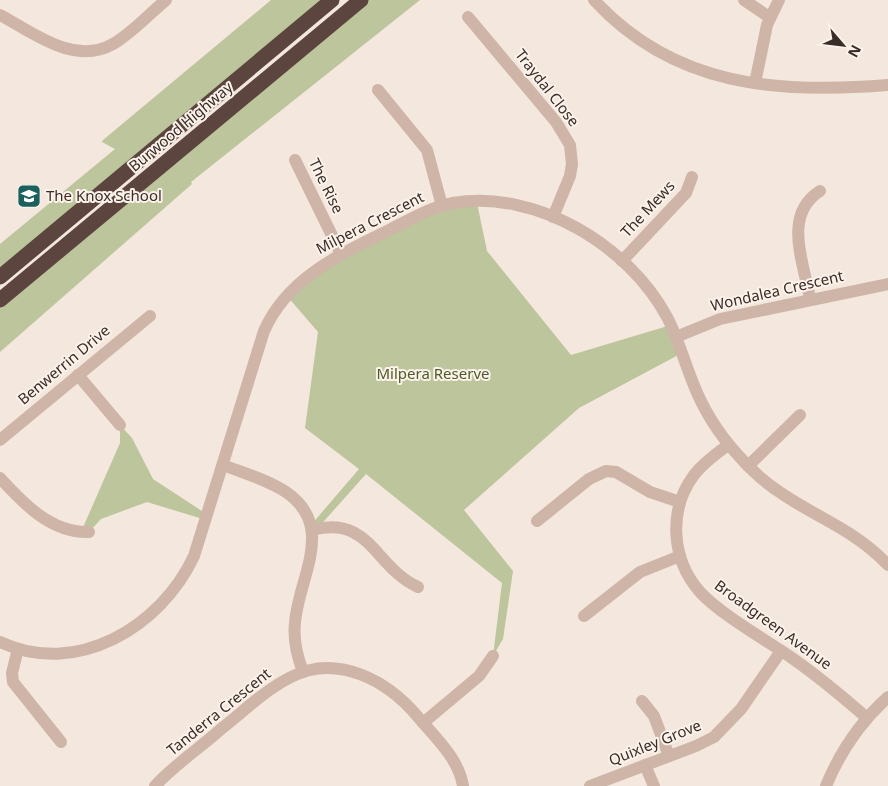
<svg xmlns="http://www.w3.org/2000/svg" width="888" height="786" viewBox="0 0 888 786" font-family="'Noto Sans',sans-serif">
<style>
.green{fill:#bcc59c}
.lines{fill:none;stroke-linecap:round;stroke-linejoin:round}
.minor{stroke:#ceb5a8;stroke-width:12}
.highway{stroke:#5c443f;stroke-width:15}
.labels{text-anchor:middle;stroke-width:4;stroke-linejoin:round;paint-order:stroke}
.street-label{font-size:15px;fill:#3a2c29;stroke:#fbf2ea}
.poi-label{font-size:15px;fill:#3a2c29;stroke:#fbf2ea;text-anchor:start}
.park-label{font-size:15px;fill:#4f5b2a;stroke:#fbf2ea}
</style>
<rect width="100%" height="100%" fill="#f4e7dd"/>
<!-- green -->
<g class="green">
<polygon points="271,0 332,0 0,277 0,244 115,149 102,142 103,140"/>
<polygon points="361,0 420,0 191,182 192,184 0,352 0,300"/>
<polygon points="477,203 487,251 571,355 671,325 682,353 579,408 464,510 513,571 503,639 493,656 502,583 366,474 317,529 311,525 359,469 305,428 318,332 287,296 301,281 430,210"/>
<polygon points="120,425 132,438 153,479 208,515 206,520 147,502 101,519 89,532 81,532 120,443"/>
</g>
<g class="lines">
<!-- minor -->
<g class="minor">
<path d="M594 0C674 87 778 94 888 85"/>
<polyline points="744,0 769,17"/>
<path d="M0 15C34 33 74 66 113 44 132 33 149 14 166 0"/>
<polyline points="468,17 556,122 570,145 572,164 570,176 553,217"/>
<polyline points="755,83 767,25 779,0"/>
<polyline points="378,90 427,150 442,206"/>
<polyline points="295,160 341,254"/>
<polyline points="622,261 686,193 692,177"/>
<path d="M810 299C804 263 782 215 820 191"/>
<polyline points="676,337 720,319 888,284"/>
<polyline points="78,375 120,425"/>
<polyline points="0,440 150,316"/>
<path d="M728 445C716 454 703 463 694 475 668 510 671 559 700 592 720 614 766 640 792 658 819 677 843 697 867 718"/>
<path d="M223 465C244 473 268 480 286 492 337 527 298 578 295 623 293 640 297 656 303 672"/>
<polyline points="748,466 800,415"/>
<path d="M0 478C24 504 51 533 89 532"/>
<polyline points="537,521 589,479 606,471 616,472 650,492 680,502"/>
<path d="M312 530C371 515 373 566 418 587"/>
<polyline points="584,616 640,572 680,556"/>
<path d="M0 642C76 678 161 627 194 556L264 331C288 277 341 254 391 229 411 219 431 207 453 203 536 189 628 245 667 317 678 338 684 361 693 383 703 409 718 433 737 454 750 469 764 482 781 493 819 519 855 530 888 565"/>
<polyline points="18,649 12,673 13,682 61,742"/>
<polyline points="642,701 654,716 669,756"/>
<polyline points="423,723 479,676 493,656"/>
<polyline points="645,765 654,786"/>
<path d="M155 786C174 765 200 748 221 729 244 711 265 690 291 677 338 653 388 681 418 717 435 737 459 759 463 786"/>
<polyline points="590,786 696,746 714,737 741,709 781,651"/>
<path d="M826 786C840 752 860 722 888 697"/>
</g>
<!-- highway -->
<g class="highway">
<polyline points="0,277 332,0"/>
<polyline points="0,300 361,0"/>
</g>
</g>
<!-- icons -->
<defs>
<g id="school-square" transform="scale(1.25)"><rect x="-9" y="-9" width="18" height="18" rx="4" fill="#1a605c" stroke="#fbf2ea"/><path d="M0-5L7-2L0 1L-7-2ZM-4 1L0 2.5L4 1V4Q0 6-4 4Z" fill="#fff"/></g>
</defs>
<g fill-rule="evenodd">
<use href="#school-square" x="29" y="196"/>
</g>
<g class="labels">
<!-- street labels -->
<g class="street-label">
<text transform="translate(547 88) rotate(52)" y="5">Traydal Close</text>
<text transform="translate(181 127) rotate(-40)" y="5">Burwood Highway</text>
<text transform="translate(326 186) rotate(64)" y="5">The Rise</text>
<text transform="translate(648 209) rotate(-47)" y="5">The Mews</text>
<text transform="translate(370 223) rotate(-27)" y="5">Milpera Crescent</text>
<text transform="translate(777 291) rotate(-13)" y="5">Wondalea Crescent</text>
<text transform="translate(64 365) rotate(-40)" y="5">Benwerrin Drive</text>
<text transform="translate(773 625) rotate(36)" y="5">Broadgreen Avenue</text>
<text transform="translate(219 712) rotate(-39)" y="5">Tanderra Crescent</text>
<text transform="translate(655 743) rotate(-22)" y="5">Quixley Grove</text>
</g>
<!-- poi labels -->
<g class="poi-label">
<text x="46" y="201">The Knox School</text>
</g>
<!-- park labels -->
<g class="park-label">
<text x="433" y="379">Milpera Reserve</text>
</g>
</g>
<!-- north arrow -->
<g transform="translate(843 45) rotate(118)" stroke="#fbf2ea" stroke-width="4" paint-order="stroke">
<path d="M0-4L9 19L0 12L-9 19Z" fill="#3a2c29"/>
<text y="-8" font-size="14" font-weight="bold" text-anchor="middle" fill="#3a2c29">N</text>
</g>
</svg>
